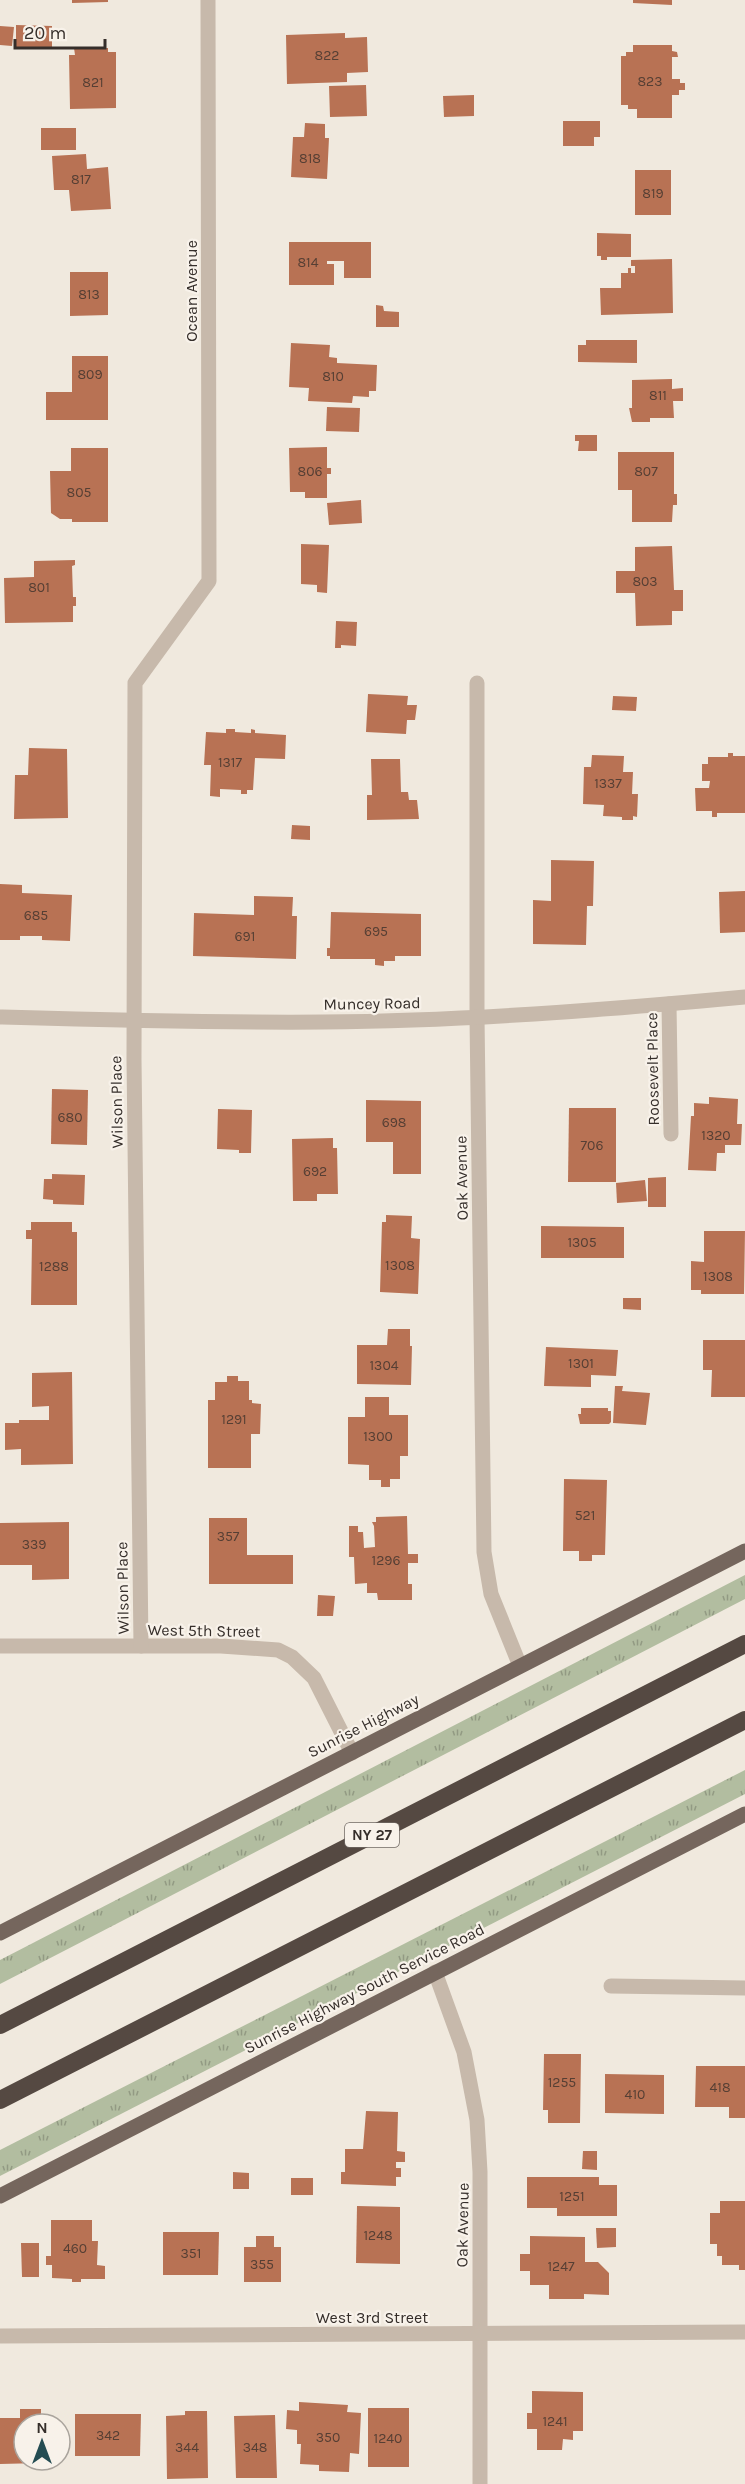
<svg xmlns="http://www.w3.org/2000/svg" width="745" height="2484" viewBox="0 0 745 2484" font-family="Karla,sans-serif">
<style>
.grass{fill:url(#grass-tufts)}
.building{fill:#b87254}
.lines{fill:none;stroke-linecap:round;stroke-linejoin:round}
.minor{stroke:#c7b9ab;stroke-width:15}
.major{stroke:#75665d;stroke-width:15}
.highway{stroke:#554942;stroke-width:18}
.labels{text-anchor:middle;stroke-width:4.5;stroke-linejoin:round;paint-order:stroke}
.number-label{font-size:14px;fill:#563f34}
.shield{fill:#f8f2ea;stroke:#706964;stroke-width:1.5}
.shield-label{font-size:15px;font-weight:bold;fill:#352e2a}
.street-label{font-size:16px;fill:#352e2a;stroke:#f8f2ea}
</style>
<defs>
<pattern id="grass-tufts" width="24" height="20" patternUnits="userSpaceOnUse" patternTransform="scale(1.5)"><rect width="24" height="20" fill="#b2bda0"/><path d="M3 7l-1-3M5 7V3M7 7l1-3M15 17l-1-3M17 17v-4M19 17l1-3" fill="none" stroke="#929a83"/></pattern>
</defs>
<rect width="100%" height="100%" fill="#f0e9de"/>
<!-- grass -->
<g class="grass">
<polygon points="745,1575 745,1599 0,1984 0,1960"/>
<polygon points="745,1770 745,1794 0,2176 0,2150"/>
</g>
<!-- building -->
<g class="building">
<polygon points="72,0 108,0 108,2 72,3"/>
<polygon points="633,0 672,0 672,5 633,3"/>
<polygon points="16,25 52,26 52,48 16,47"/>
<polygon points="0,26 14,27 12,46 0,45"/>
<polygon points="345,33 345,38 367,37 368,72 347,73 347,82 287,84 286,35"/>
<polygon points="633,45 672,45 672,51 677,52 678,57 672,57 672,79 680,79 680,83 685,83 685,90 679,90 679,95 672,95 672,118 637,118 637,109 628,109 628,105 621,105 621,56 626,56 626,52 633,52"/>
<polygon points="74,48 108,48 108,52 116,52 116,108 70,109 69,55 75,55"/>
<polygon points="366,85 367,116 330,117 329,86"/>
<polygon points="474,95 474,116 444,117 443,96"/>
<polygon points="563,121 600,121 600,137 594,137 594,146 563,146"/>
<polygon points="305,123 325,124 325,138 329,138 327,179 291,177 293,137 304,137"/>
<rect x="41" y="128" width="35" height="22"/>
<polygon points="86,154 87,169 108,167 111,209 71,211 69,190 54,190 52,156"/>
<rect x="635" y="170" width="36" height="45"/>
<polygon points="597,233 631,234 631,257 607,257 607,260 601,260 601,256 597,256"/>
<polygon points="289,242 371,242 371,278 344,278 344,261 327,261 327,264 334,264 334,285 289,285"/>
<polygon points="672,259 673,313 601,315 600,288 621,288 621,273 628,273 628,268 631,268 631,273 635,273 635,266 631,266 631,260"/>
<polygon points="70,272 108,272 108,315 70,316"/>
<polygon points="376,305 383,306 384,311 399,312 399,327 376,327"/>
<polygon points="586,340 637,340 637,363 578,362 578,345 586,345"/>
<polygon points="291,343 330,345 329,357 337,358 337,363 377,365 376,391 369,391 369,397 353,396 352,403 308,401 309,388 289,387"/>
<polygon points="72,356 108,356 108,420 46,420 46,392 72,392"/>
<polygon points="672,379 672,389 683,388 683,401 673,401 674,418 650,418 650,422 632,422 629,408 632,408 632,380"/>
<polygon points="327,407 360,408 359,432 326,431"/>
<polygon points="575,435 597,435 597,451 578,451 579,441 575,441"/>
<polygon points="327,447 327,468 331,468 331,474 327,474 327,498 305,498 305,492 290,492 289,448"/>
<polygon points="71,448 108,448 108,522 72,522 72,519 60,519 51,513 50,471 71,471"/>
<polygon points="618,452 674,452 674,494 677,494 677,505 673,505 672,522 632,522 632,490 618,490"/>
<polygon points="361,500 362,523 329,525 327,503"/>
<polygon points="301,544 329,545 327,593 317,592 317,585 301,584"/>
<polygon points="672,546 674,590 683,590 683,611 672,611 672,625 636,626 635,593 616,593 616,571 635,571 635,547"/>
<polygon points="75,560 75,565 72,566 73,597 76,597 76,606 73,606 73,622 5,623 4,578 34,577 34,561"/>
<polygon points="336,621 357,622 356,646 341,645 341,648 335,648"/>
<polygon points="368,694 408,696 407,705 417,705 415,720 407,720 406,734 366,732"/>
<polygon points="613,696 637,697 636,711 612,710"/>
<polygon points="226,729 235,729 235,732 251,733 251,729 255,730 255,733 286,735 285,759 255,758 253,790 247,790 247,794 241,794 241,790 220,789 220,797 210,796 211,765 204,765 206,732 226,733"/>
<polygon points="29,748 67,749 68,818 14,819 15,775 28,775"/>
<polygon points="728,753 733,753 733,756 745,756 745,813 717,813 717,817 712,817 712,811 696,811 695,788 709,788 710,781 702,781 702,764 708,764 708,757 728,757"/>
<polygon points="592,755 624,756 623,772 633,772 632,794 638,794 637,817 633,816 633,820 622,820 622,817 603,816 604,805 583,804 584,767 591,767"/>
<polygon points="371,759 400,759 401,792 408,792 409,800 417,800 419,819 367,820 367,795 372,795"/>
<polygon points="292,825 310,826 310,840 291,839"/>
<polygon points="551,860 594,861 593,906 587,906 586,945 533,944 533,900 551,901"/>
<polygon points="0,884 22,885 22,893 72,895 70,941 42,940 42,936 20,936 20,940 0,940"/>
<polygon points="745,891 745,932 720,933 719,892"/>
<polygon points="254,896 293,897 292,916 297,916 296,959 193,956 194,913 254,915"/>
<polygon points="331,912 421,914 421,956 395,956 395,961 384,961 384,966 375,965 375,959 330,959 330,956 327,956 327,948 330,948"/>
<polygon points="52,1089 88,1090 87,1145 51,1144"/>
<polygon points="709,1097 738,1099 737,1124 742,1124 741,1145 725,1145 725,1153 717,1153 716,1171 688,1170 691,1116 694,1116 694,1103 709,1104"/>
<polygon points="366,1100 421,1101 421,1174 393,1174 393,1142 366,1142"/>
<polygon points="569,1108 616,1108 616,1182 568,1182"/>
<polygon points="218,1109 252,1110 251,1153 239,1153 239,1150 217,1149"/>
<polygon points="333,1138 333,1148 337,1148 338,1194 317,1194 317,1201 293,1201 292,1139"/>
<polygon points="52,1174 85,1175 84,1205 53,1204 53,1200 43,1199 44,1179 52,1179"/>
<polygon points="666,1177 666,1207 648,1207 648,1178"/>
<polygon points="645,1180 647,1201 617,1203 616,1183"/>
<polygon points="386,1215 412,1216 411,1238 420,1239 418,1294 380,1292 382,1222 386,1222"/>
<polygon points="31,1222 72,1222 72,1232 77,1232 77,1305 31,1305 32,1239 26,1239 26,1230 31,1230"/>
<polygon points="541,1226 624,1227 624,1258 541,1258"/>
<polygon points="704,1231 745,1231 744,1294 701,1294 701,1290 691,1290 691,1261 704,1262"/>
<polygon points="623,1298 641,1298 641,1310 623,1309"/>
<polygon points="388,1329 410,1329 410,1346 412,1346 411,1385 357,1384 357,1345 387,1345"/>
<polygon points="703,1340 745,1340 745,1397 711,1397 712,1370 703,1370"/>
<polygon points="546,1347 618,1350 616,1376 591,1375 591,1387 544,1386"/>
<polygon points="72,1372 73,1464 21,1465 21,1449 5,1450 5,1423 19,1423 19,1420 49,1420 49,1406 32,1407 32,1373"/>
<polygon points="227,1376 238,1376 238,1381 249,1381 249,1400 252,1400 252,1403 261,1404 260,1434 251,1434 251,1468 208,1468 208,1400 215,1400 215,1382 227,1382"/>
<polygon points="615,1386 623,1386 622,1391 650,1393 646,1425 613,1423"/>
<polygon points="365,1397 389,1397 389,1415 408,1415 408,1456 400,1456 400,1479 390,1479 390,1487 381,1487 381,1480 369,1480 369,1465 348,1464 348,1417 365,1417"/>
<polygon points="581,1408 608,1408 608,1411 611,1411 611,1422 609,1424 580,1424 578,1414 581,1414"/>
<polygon points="564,1479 607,1480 605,1555 592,1555 592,1561 579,1561 579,1551 563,1551"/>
<polygon points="407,1516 408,1554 418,1554 418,1563 408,1563 408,1584 412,1584 412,1600 378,1600 377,1593 367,1593 367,1583 355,1584 354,1557 349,1557 349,1526 358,1526 358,1532 363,1532 364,1548 375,1547 374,1526 372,1522 376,1522 376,1517"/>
<polygon points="209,1518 247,1518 247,1555 293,1555 293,1584 209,1584"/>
<polygon points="69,1522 69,1579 32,1580 32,1565 0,1565 0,1523"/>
<polygon points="318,1595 335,1596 333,1616 317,1616"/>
<polygon points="544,2054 581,2054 580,2123 548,2123 548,2110 543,2110"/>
<polygon points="696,2066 745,2066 745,2118 729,2118 729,2107 695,2107"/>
<polygon points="605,2074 664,2075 664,2114 605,2113"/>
<polygon points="366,2111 398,2112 397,2151 405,2152 405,2162 396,2162 396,2168 401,2168 401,2177 396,2177 396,2186 341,2184 341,2172 345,2172 345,2149 363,2149"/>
<polygon points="583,2151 597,2151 597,2170 582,2169"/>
<polygon points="233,2172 249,2173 249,2189 233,2189"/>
<polygon points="527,2177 599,2177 599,2185 617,2185 617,2216 557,2216 557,2208 527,2208"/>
<rect x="291" y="2178" width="22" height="17"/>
<polygon points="720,2201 745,2201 745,2270 739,2270 739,2265 722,2265 722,2256 717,2256 717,2244 710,2244 710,2213 720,2213"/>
<polygon points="357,2206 400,2207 400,2264 356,2263"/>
<polygon points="51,2220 92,2220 92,2241 98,2241 97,2265 105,2266 105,2279 81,2279 81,2282 72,2282 72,2279 52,2278 52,2265 46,2265 46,2256 51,2256"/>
<polygon points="596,2228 616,2228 616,2247 597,2248"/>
<polygon points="163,2232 219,2232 218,2275 163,2275"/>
<polygon points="256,2236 274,2236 274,2247 281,2247 281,2282 244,2282 244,2247 256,2247"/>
<polygon points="530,2236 585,2237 585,2262 598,2262 609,2273 609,2295 584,2294 584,2299 549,2299 549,2285 530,2285 530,2271 520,2271 520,2254 530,2254"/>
<polygon points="21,2243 39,2243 39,2277 22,2277"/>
<polygon points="532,2391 583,2392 583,2431 573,2431 573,2440 563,2439 562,2450 537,2450 537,2429 527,2429 527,2413 532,2413"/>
<polygon points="299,2402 348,2405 347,2412 361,2413 359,2454 350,2453 349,2472 319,2471 319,2465 300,2464 301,2444 297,2444 297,2430 286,2429 287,2410 299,2411"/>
<rect x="368" y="2408" width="41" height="59"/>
<polygon points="20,2409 41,2409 41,2424 24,2424 24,2460 41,2460 41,2463 0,2464 0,2418 20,2418"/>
<polygon points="185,2411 207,2411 208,2478 167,2479 166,2416 185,2415"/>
<polygon points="75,2414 141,2414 140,2456 75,2456"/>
<polygon points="275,2415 277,2478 236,2478 234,2416"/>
</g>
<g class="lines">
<!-- minor -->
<g class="minor">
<polyline points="477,683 477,1017 484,1552 491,1594 520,1666"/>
<polyline points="669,1004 671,1134"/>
<path d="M0 1017C108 1020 215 1023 323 1022 464 1021 605 1010 745 997"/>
<polyline points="0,1646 221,1646 278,1650 292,1657 314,1678 352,1753"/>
<polyline points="141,1646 134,1059 135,683 209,581 208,0"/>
<polyline points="435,1972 464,2052 477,2120 480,2172 480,2484"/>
<polyline points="611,1986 745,1988"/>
<polyline points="0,2336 745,2332"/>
</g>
<!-- major -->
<g class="major">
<polyline points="0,1933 745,1551"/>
<polyline points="0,2196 745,1814"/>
</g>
<!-- highway -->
<g class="highway">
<polyline points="0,2025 745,1644"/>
<polyline points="0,2100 745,1720"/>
</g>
</g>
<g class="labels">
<!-- number labels -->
<g class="number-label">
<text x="327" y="60">822</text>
<text x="650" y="86">823</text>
<text x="93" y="87">821</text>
<text x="310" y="163">818</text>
<text x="81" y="184">817</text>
<text x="653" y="198">819</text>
<text x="308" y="267">814</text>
<text x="89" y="299">813</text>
<text x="90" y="379">809</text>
<text x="333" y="381">810</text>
<text x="658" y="400">811</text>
<text x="310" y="476">806</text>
<text x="646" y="476">807</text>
<text x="79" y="497">805</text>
<text x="645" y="586">803</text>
<text x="39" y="592">801</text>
<text x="230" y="767">1317</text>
<text x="608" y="788">1337</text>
<text x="36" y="920">685</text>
<text x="376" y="936">695</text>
<text x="245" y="941">691</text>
<text x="70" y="1122">680</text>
<text x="394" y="1127">698</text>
<text x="716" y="1140">1320</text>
<text x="592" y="1150">706</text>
<text x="315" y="1176">692</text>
<text x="582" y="1247">1305</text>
<text x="400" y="1270">1308</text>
<text x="54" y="1271">1288</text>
<text x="718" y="1281">1308</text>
<text x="581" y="1368">1301</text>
<text x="384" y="1370">1304</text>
<text x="234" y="1424">1291</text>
<text x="378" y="1441">1300</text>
<text x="585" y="1520">521</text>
<text x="228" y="1541">357</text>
<text x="34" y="1549">339</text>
<text x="386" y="1565">1296</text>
<text x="562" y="2087">1255</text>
<text x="720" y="2092">418</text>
<text x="635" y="2099">410</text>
<text x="572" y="2201">1251</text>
<text x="378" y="2240">1248</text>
<text x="75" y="2253">460</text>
<text x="191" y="2258">351</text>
<text x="262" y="2269">355</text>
<text x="561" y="2271">1247</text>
<text x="555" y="2426">1241</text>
<text x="108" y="2440">342</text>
<text x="328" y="2442">350</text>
<text x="388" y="2443">1240</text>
<text x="187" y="2452">344</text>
<text x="255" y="2452">348</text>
</g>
<!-- shield labels -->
<rect class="shield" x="345" y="1823" width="54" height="24" rx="4.5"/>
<g class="shield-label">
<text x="372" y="1840">NY 27</text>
</g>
<!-- street labels -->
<g class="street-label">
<text transform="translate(191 291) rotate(-90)" y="6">Ocean Avenue</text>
<text transform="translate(372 1003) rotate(-1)" y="6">Muncey Road</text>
<text transform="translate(652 1069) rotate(-91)" y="6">Roosevelt Place</text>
<text transform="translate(116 1102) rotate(-91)" y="6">Wilson Place</text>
<text transform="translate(461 1178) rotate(-91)" y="6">Oak Avenue</text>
<text transform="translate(122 1588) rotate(-91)" y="6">Wilson Place</text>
<text transform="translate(204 1630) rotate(1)" y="6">West 5th Street</text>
<text transform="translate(363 1725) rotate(-27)" y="6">Sunrise Highway</text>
<text transform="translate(364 1988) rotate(-27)" y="6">Sunrise Highway South Service Road</text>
<text transform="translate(462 2225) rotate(-89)" y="6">Oak Avenue</text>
<text x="372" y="2323">West 3rd Street</text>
</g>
</g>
<!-- north arrow -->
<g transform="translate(42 2442)"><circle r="28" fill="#f8f2ea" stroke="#aaa49d" stroke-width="1.5"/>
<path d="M0-4.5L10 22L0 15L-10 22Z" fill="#244c52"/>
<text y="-9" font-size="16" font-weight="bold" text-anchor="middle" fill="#352e2a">N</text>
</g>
<!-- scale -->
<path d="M15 39v9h90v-9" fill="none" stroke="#352e2a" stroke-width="3"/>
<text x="24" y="39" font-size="18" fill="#352e2a" stroke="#f8f2ea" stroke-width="4.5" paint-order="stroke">20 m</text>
</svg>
